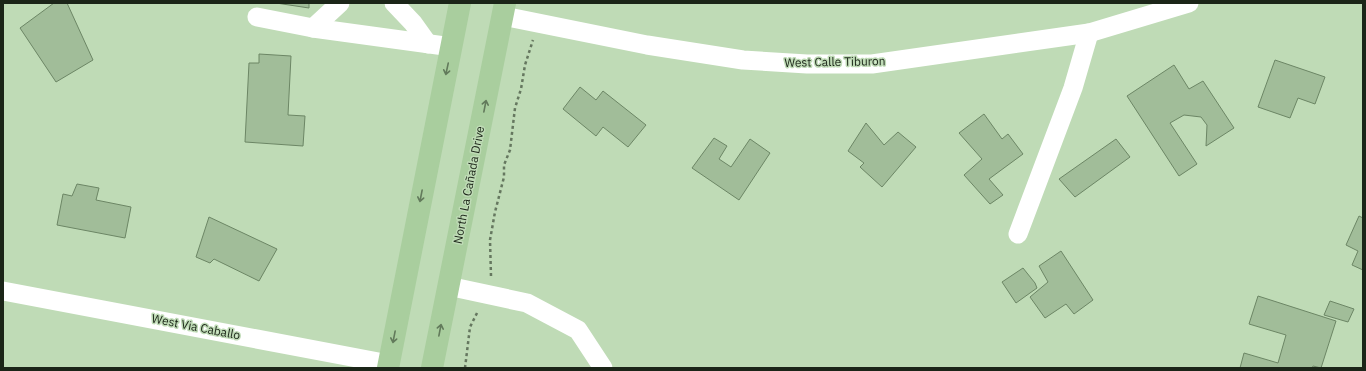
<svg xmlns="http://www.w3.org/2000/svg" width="1366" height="371" viewBox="0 0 1366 371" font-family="'IBM Plex Sans',sans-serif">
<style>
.building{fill:#a1bd99;stroke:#6c8665}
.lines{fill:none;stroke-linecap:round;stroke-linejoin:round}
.path{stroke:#65775f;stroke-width:2.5;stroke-dasharray:3 3;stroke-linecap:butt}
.minor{stroke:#fff;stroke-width:19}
.major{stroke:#a9ce9e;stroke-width:22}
.oneway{stroke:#627a5b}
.labels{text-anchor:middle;stroke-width:3;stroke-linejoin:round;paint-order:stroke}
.street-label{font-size:12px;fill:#1b2518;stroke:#bfdbb6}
</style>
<rect width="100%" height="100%" fill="#bfdbb6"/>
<!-- building -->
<g class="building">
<polygon points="54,3 67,3 93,60 56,82 20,28"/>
<polygon points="276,3 309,3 309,8"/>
<polygon points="259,54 291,56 288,115 305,116 303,146 245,142 249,63 259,63"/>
<polygon points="1275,60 1325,77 1315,104 1298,98 1290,118 1258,107"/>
<polygon points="1174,65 1189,89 1203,81 1234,128 1206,146 1207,125 1201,117 1184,115 1170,123 1197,164 1179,176 1127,96"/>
<polygon points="580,87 596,100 603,91 646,125 628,147 603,127 596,136 563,109"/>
<polygon points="984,114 1002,139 1008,134 1023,154 989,179 1003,195 990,204 964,175 982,159 959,133"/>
<polygon points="866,123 884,145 898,132 916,147 882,187 860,167 864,163 848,151"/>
<polygon points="714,138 727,146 719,159 731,167 750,139 770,153 739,200 692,168"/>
<polygon points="1116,139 1130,157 1075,197 1059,179"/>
<polygon points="77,184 99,188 96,200 131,207 125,238 57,225 63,194 72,196"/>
<polygon points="1359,216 1363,218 1363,270 1352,265 1358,251 1346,245"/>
<polygon points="209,217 277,249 259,281 214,259 210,263 196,257"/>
<polygon points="1061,251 1093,300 1074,314 1066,304 1045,318 1030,297 1048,282 1039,266"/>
<polygon points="1023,268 1035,283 1037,288 1016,303 1002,282"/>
<polygon points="1258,296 1336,321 1321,368 1313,366 1312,368 1240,368 1244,353 1278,363 1286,335 1249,324"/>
<polygon points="1330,301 1354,309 1348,322 1324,315"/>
</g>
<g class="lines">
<!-- path -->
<g class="path">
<polyline points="491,276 490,240 495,212 504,177 504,165 510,150 515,108 521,89 525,65 533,40"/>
<polyline points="465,368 470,327 478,311"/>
</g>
<!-- minor -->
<g class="minor">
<polyline points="394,3 413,23 428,44"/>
<polyline points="503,16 647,45 743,60 807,64 872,64 1089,33 1189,3"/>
<polyline points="257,17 313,28 452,47"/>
<polyline points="313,28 340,3"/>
<polyline points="1018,234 1073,88 1089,33"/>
<polyline points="448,286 527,303 578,330 603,368"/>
<polyline points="3,291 389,364"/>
</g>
<!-- major -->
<g class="major">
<polyline points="388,368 460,3"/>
<polyline points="432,368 505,3"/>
</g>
</g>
<!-- one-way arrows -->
<defs><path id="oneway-shaft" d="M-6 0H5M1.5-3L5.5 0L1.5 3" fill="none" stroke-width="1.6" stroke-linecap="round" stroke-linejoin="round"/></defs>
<g class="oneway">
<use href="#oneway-shaft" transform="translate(447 69) rotate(102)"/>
<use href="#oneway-shaft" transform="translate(485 106) rotate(-79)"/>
<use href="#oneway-shaft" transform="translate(421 196) rotate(101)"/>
<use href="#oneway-shaft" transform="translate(440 330) rotate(-79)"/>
<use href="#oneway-shaft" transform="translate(394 337) rotate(101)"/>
</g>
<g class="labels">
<!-- street labels -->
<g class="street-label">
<text transform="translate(835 62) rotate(-1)" y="4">West Calle Tiburon</text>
<text transform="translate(469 185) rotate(-79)" y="4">North La Cañada Drive</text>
<text transform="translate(196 327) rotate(11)" y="4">West Via Caballo</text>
</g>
</g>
<!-- border -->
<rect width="1366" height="371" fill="none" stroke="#1b2518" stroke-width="8"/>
</svg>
